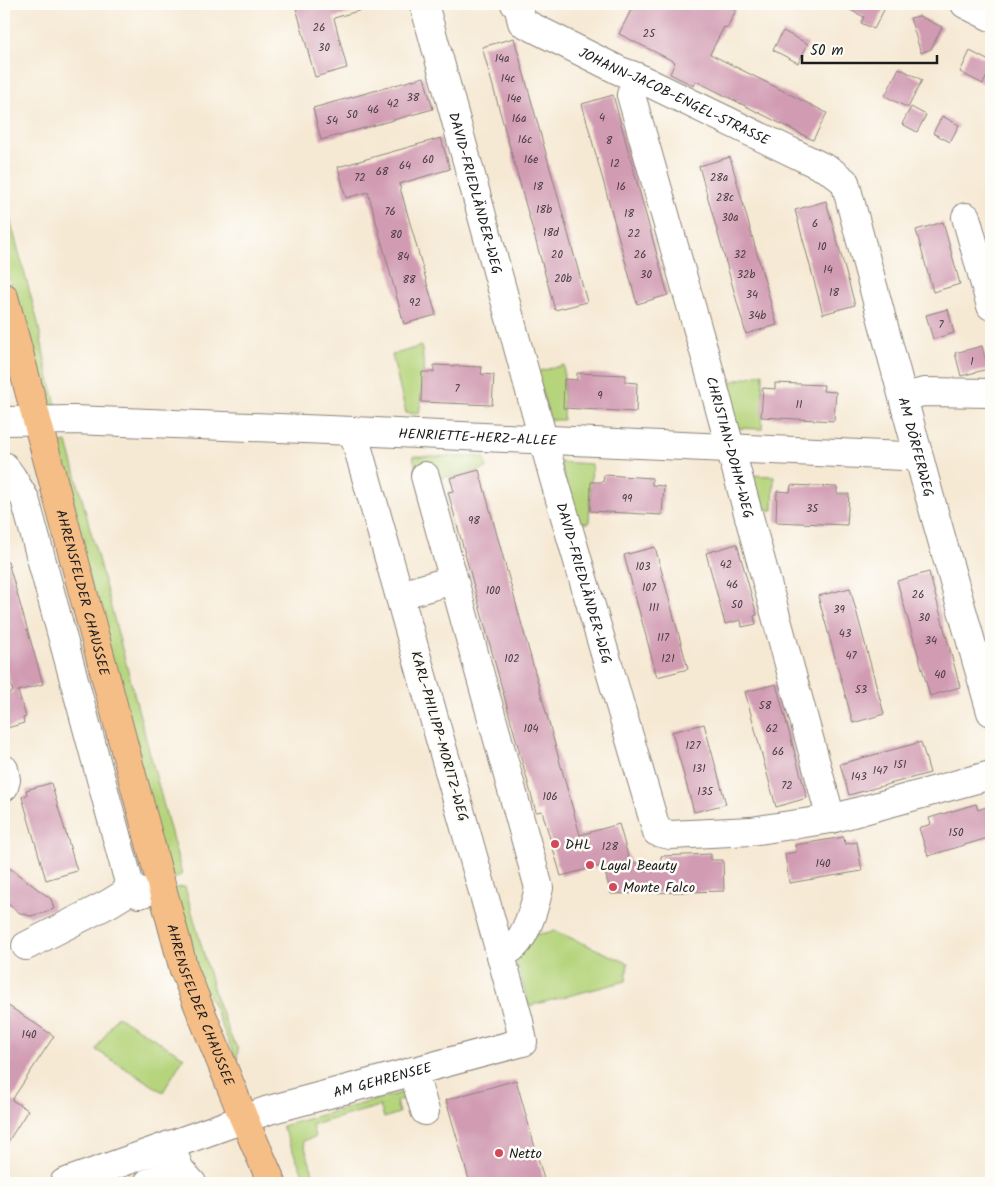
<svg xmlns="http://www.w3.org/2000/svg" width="995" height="1187" viewBox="0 0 995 1187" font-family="Kalam,sans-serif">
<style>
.green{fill:#b5d47c;stroke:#68784c}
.building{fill:#d19bb2}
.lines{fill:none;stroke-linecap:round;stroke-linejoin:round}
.minor-casing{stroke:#898278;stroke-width:30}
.major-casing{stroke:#898278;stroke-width:30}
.minor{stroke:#fff;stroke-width:28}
.major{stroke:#f6be87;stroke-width:28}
.poi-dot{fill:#d1495b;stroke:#fdfcf7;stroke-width:2}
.labels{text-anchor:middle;stroke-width:5;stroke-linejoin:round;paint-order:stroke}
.number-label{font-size:11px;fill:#493c42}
.street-label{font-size:14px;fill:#1c1c1c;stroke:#fdfcf7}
.poi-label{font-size:14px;fill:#1c1c1c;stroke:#fdfcf7;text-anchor:start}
</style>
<rect width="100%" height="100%" fill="#fdfcf7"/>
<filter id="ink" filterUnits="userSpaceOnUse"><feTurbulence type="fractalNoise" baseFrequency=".02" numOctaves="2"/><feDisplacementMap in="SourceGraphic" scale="10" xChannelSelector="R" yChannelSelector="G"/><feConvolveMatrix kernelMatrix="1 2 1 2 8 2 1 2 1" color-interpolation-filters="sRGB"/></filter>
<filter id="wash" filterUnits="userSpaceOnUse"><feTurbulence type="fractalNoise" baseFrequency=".0096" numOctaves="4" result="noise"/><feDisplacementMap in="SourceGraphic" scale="20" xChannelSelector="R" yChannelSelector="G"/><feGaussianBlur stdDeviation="1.12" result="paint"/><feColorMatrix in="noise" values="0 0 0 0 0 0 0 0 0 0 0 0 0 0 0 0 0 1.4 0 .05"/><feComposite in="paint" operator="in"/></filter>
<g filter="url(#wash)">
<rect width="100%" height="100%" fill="#f6e9d4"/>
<!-- green -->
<g class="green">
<polygon points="4,197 38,323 47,371 56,404 43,408 4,261"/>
<path d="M421 346C426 364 422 395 419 414L406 413 392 355Z"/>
<polygon points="564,365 563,420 550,420 536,372"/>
<polygon points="763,373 762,429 736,428 723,384"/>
<polygon points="67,442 182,874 170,882 53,444"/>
<polygon points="413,456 484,457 487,468 450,478 448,476 433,480 418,478"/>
<polygon points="560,462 592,464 589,523 577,523"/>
<polygon points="750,475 774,476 773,510 759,510"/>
<polygon points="185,887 216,998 231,1037 238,1049 237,1062 214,1007 192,963 172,888"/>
<polygon points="555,931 628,963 626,981 529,1006 515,958 534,935"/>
<polygon points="117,1016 184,1057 163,1092 96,1050"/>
<polygon points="408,1091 410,1097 396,1101 399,1113 384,1118 380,1106 312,1125 315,1137 303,1141 316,1183 307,1183 282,1126"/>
</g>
<g id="blocks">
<!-- building -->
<g class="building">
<polygon points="295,4 367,4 368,8 334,18 347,68 315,77"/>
<polygon points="634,4 739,4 727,28 724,27 710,54 827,113 813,140 696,81 694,86 670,74 675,62 619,34"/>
<polygon points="839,4 876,4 885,8 874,29 861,23 864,17"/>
<polygon points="919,16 942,27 931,49 921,53 910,18"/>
<polygon points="783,31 808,44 798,63 773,50"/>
<polygon points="514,38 587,302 555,310 482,47"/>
<polygon points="970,51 991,62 991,68 983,84 960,72"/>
<polygon points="899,68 922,80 908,108 885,96"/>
<polygon points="424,77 433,109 321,140 313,108"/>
<polygon points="613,95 668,295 637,304 582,104"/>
<polygon points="911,107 926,115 917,132 902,124"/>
<polygon points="942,116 959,125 950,142 933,133"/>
<polygon points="441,138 450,169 399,184 436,315 404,324 368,192 346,198 338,167"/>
<polygon points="730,157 777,325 746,334 699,166"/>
<polygon points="826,201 855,305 823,314 795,210"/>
<polygon points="943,222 960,284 933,292 916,230"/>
<polygon points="948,309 954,333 933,339 926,315"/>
<polygon points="982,346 988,369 961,376 955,353"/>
<polygon points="434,365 482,367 481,374 494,375 492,405 421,402 422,372 434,372"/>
<polygon points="577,373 626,375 625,382 637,383 636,412 563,408 564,379 577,380"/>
<polygon points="775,383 824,385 823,391 836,392 834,421 761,417 763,388 775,389"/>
<polygon points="479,470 580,835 619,824 630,863 661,863 661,856 711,854 711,860 723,860 724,891 611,894 603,865 561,876 542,811 536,812 448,492 454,491 450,478"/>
<polygon points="604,475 652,478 652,485 664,486 662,515 590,511 591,482 603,482"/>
<polygon points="791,485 837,487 837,494 849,494 847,525 776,522 777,491 790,492"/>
<polygon points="737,544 757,615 754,616 756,624 742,627 741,620 725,624 706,553"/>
<polygon points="655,547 688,669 657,677 624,555"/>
<polygon points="4,562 8,562 43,684 18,691 26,717 23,718 24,723 4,729 4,695 13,692 4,663"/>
<polygon points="929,572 960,687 930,696 897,581"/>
<polygon points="850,588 884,714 853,723 818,596"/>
<polygon points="776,684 807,798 776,807 745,692"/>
<polygon points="704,724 726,804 694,812 672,732"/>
<polygon points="921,742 930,773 849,795 840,764"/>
<polygon points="51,783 77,871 46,880 22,797 27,795 26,790"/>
<polygon points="976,804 978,810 991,805 991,837 928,856 919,828 931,824 929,818"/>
<polygon points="844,837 845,844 857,842 862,871 789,883 785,854 796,852 795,845"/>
<polygon points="4,864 51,899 54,909 31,916 20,913 4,901"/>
<polygon points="4,1003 54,1036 12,1100 28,1110 4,1148"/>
<polygon points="516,1080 545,1183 470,1183 446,1100"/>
</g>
</g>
</g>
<g filter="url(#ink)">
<use href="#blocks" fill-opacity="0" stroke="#898278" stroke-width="1"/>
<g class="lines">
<!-- minor casing -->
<g class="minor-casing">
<g id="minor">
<path id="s1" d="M424 4 554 479 657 832 670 835 751 831 831 819 991 775"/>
<path id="s2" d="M515 4 518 5 522 22 620 71 637 77 831 171 845 182 930 498 991 712"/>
<polyline points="965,4 991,17"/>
<path id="s3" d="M637 77 631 95 707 362 831 819"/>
<polyline points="966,217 991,306"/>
<polyline points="903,397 924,392 991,393"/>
<path id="s4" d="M4 421 74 420 353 431 904 456 918 453"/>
<polyline points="4,466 12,477 25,499 131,890"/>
<path d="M425 476 539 888C535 905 526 938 512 948 509 950 503 950 500 952"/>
<polyline points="400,595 453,580"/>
<polyline points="4,769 6,780 4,787"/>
<polyline points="26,946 108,904 131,890 139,894 146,892"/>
<polyline points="413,1071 425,1111"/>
<polyline points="170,1145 180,1170 192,1183"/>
<path id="s5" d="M64 1183 269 1110 523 1042 519 1021 500 952 353 431"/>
<polyline points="148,1183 180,1170"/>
</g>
</g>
<!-- major casing -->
<g class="major-casing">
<g id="major">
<path id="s6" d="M4 297 184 970 244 1119 272 1183"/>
</g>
</g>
<!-- minor -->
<use href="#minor" class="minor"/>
<!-- major -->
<use href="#major" class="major"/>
</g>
</g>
<!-- markers -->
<g class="poi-dot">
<circle cx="555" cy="844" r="5"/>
<circle cx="590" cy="865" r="5"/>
<circle cx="613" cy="887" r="5"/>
<circle cx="499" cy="1153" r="5"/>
</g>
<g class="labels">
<!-- number labels -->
<g class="number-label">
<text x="319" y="31">26</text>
<text x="649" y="37">25</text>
<text x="324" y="51">30</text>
<text x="502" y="62">14a</text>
<text x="508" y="82">14c</text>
<text x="413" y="101">38</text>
<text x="514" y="102">14e</text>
<text x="393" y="107">42</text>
<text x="373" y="113">46</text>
<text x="352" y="118">50</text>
<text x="602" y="121">4</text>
<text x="519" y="122">16a</text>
<text x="332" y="124">54</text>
<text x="525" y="143">16c</text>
<text x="609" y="144">8</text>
<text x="428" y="163">60</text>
<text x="531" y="163">16e</text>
<text x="615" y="167">12</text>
<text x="405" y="169">64</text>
<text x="382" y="175">68</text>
<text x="360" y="181">72</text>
<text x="719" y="181">28a</text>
<text x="538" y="190">18</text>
<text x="621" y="190">16</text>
<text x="725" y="201">28c</text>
<text x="544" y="213">18b</text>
<text x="390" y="215">76</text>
<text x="629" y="217">18</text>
<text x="730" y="221">30a</text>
<text x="815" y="227">6</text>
<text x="551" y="236">18d</text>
<text x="634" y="237">22</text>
<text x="396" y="238">80</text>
<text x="822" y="250">10</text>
<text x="557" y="258">20</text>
<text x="640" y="258">26</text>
<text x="740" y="258">32</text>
<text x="403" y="260">84</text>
<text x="828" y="273">14</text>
<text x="646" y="278">30</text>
<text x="746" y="278">32b</text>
<text x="563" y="282">20b</text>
<text x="409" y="283">88</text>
<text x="834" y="296">18</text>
<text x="752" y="298">34</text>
<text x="415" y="306">92</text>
<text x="757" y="319">34b</text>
<text x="941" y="328">7</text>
<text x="972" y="365">1</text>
<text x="457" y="392">7</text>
<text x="600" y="399">9</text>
<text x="799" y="408">11</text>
<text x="627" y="502">99</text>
<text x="812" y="512">35</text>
<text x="474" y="524">98</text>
<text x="726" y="568">42</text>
<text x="643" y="570">103</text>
<text x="732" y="588">46</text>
<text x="649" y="591">107</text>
<text x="493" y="594">100</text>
<text x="918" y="598">26</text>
<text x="737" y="608">50</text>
<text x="654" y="611">111</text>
<text x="839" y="613">39</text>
<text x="924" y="621">30</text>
<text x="845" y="637">43</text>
<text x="663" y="641">117</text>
<text x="931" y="644">34</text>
<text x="851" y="659">47</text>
<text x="512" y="662">102</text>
<text x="668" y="662">121</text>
<text x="940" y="678">40</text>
<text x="861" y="693">53</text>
<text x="765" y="709">58</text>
<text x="531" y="732">104</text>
<text x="772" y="732">62</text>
<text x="693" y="749">127</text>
<text x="778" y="755">66</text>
<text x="900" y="768">151</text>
<text x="699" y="772">131</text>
<text x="880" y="774">147</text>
<text x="859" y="780">143</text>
<text x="787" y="789">72</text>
<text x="705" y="795">135</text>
<text x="550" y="800">106</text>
<text x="956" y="836">150</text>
<text x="610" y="850">128</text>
<text x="823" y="867">140</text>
<text x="29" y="1038">140</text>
</g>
<!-- street labels -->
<g class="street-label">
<text dy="5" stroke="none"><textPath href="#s2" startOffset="190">JOHANN-JACOB-ENGEL-STRASSE</textPath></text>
<text dy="5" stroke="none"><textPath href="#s1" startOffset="196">DAVID-FRIEDLÄNDER-WEG</textPath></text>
<text dy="5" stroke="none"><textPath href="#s4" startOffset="474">HENRIETTE-HERZ-ALLEE</textPath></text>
<text dy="5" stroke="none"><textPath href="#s3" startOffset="385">CHRISTIAN-DOHM-WEG</textPath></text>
<text dy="5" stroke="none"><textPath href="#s2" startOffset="656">AM DÖRFERWEG</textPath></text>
<text dy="5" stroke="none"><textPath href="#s1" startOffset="601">DAVID-FRIEDLÄNDER-WEG</textPath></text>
<text dy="5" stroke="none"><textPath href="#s6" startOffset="306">AHRENSFELDER CHAUSSEE</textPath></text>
<text transform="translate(440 736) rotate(74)" y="5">KARL-PHILIPP-MORITZ-WEG</text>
<text dy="5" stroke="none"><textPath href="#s6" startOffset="735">AHRENSFELDER CHAUSSEE</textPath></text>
<text dy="5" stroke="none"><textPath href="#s5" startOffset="335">AM GEHRENSEE</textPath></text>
</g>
<!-- poi labels -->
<g class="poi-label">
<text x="565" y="849">DHL</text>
<text x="600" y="870">Layal Beauty</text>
<text x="623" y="892">Monte Falco</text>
<text x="509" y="1158">Netto</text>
</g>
</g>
<!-- margin -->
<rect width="995" height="1187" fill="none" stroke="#fdfcf7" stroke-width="20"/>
<!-- scale -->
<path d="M802 55v8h135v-8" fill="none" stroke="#1c1c1c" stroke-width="2.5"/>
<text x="810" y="55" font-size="15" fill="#1c1c1c" stroke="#fdfcf7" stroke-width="4" paint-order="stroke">50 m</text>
</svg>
